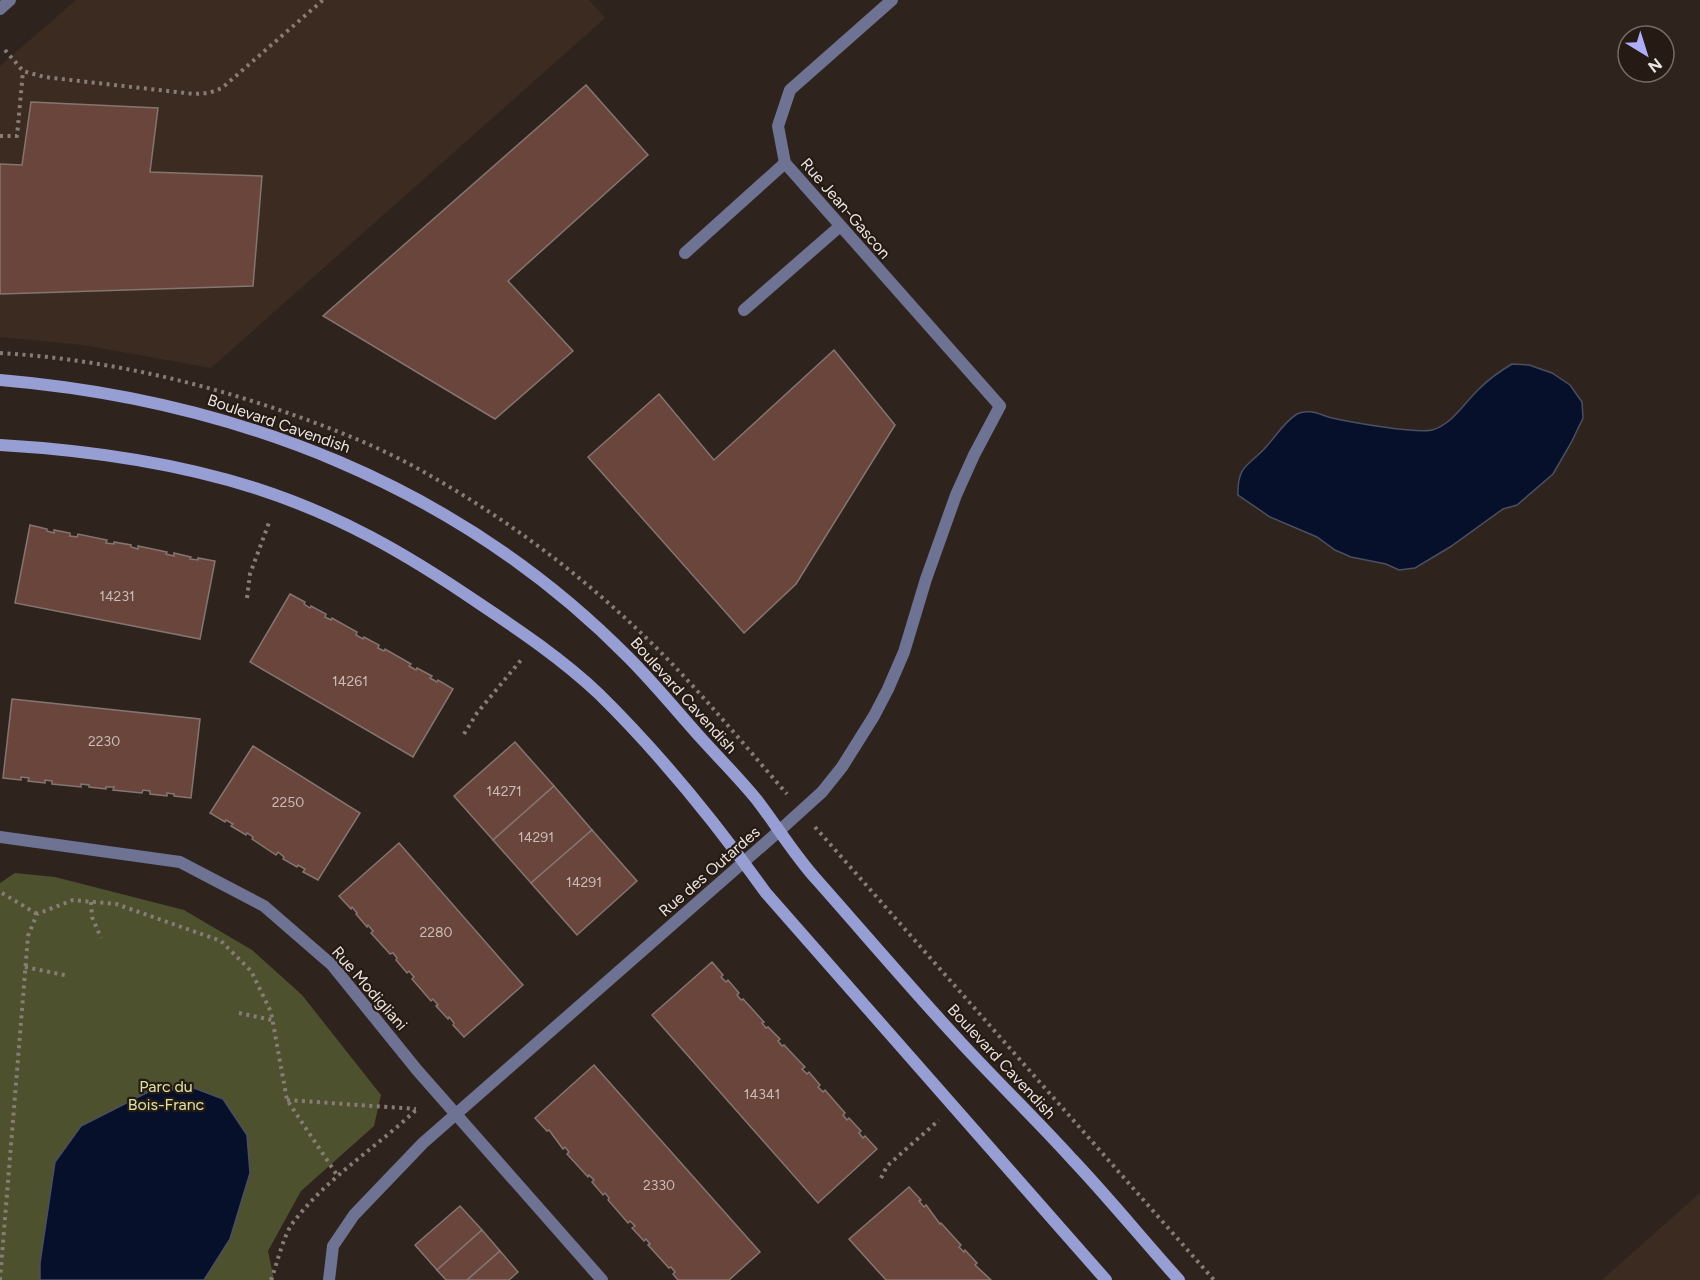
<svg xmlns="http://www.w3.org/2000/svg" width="1700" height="1280" viewBox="0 0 1700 1280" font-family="Figtree,sans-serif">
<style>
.built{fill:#3c2b20}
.green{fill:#4d512e}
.water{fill:#06102a;stroke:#4b4f60;stroke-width:1.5}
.building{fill:#6a453c;stroke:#857571;stroke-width:1.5}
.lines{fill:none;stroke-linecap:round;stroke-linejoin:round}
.path{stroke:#867d77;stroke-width:4;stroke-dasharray:3 4.5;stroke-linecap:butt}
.lane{stroke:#6e7394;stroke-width:12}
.street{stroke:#6e7394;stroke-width:12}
.secondary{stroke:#979ed3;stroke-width:12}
.labels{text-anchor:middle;stroke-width:4.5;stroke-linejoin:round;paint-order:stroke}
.number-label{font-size:14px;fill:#cbbcb6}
.street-label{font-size:16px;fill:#ebe3de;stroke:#261b14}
.park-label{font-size:16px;fill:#dae3a2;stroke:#261b14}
</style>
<rect width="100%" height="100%" fill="#2f241d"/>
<!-- built -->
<g class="built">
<polygon points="76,0 589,0 605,18 211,368 83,345 0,337 0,66"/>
<polygon points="1700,1193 1700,1280 1602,1280"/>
</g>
<!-- green -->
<polygon class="green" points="15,873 55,877 184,910 252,950 302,995 381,1095 374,1126 301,1191 268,1251 274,1280 0,1280 0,883"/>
<!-- water -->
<g class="water">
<path d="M1512 364 1529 365 1552 373 1570 385 1582 402 1583 418 1571 443 1553 474 1517 505 1503 509 1450 547 1415 568 1399 570 1386 564 1351 557 1335 550 1317 537 1270 517 1238 495C1237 465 1249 466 1266 447 1276 436 1284 422 1297 414 1310 408 1320 415 1332 418 1350 422 1417 434 1432 430 1453 424 1464 403 1479 389 1489 379 1500 371 1512 364Z"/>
<polygon points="194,1088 223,1099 247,1135 250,1173 230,1239 204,1280 40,1280 40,1263 55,1162 81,1126 148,1092"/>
</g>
<!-- building -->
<g class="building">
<polygon points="586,85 648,155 508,281 573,351 495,419 323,316"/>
<polygon points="31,102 158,108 150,172 262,176 253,286 0,294 0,164 22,165"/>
<polygon points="834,350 895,425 796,584 744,633 588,457 659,394 714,460"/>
<polygon points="30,525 47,529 47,531 54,533 54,530 70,533 70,536 77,537 78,534 107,540 106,543 114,544 114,542 131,545 131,547 138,549 138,546 167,552 166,554 174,556 174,553 191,557 190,559 198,560 198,558 215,561 200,639 15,603"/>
<polygon points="290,594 305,602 304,604 310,608 311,606 326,614 325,617 331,620 332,618 357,632 356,635 363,639 364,637 379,645 378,648 384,651 385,649 411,664 409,666 416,670 417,668 432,676 430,678 437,682 438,680 453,689 413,757 250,662"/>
<polygon points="12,699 200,719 191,798 174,796 174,794 167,793 167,796 150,794 150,791 143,790 142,793 113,790 114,787 106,787 106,789 89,787 89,785 81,784 81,787 52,784 52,781 45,780 45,783 28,781 29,778 21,777 21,780 3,778"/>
<polygon points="515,742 554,786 493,840 454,796"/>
<polygon points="253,746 360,813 318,880 303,872 305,869 298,865 297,867 283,859 284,857 278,852 276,855 252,839 253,837 247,833 246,835 231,826 233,824 226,820 225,822 210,813"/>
<polygon points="554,786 592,830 531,883 493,840"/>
<polygon points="592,830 637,881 577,935 531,883"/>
<polygon points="399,843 523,985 464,1037 453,1025 454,1023 449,1017 448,1019 436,1006 438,1005 433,999 431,1001 412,979 414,977 409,971 407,973 396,960 397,958 393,953 390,954 371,933 373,931 368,925 367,927 356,914 357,913 352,907 351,909 339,896"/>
<polygon points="712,962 723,975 721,977 726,982 728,980 739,993 737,995 741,1000 743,999 764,1022 762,1023 766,1028 768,1027 780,1039 778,1041 782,1046 784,1045 805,1067 802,1069 807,1074 809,1072 820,1085 818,1087 823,1092 825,1090 845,1113 843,1115 847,1120 849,1118 861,1131 859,1133 863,1138 865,1136 877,1149 818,1203 652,1015"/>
<polygon points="594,1065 760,1252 729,1280 678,1280 673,1274 675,1272 671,1267 669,1268 648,1245 650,1244 646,1239 644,1241 632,1228 635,1226 630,1221 628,1223 608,1200 609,1198 605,1193 603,1195 592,1182 594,1180 589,1175 588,1177 567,1154 569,1152 565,1147 563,1149 549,1130 547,1131 535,1118"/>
<polygon points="909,1187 921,1200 919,1201 924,1207 926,1205 940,1224 941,1223 961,1245 959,1247 964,1252 965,1250 977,1263 975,1265 991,1280 886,1280 849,1239"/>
<polygon points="460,1206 482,1230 437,1270 415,1245"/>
<polygon points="482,1230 500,1251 467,1280 446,1280 437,1270"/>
<polygon points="500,1251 518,1272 509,1280 467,1280"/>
</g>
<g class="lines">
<!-- path -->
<g class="path">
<polyline points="5,50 23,71 44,77 194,94 209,93 222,88 323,0"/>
<polyline points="0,136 17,136 23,71"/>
<path d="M0 353C99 359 194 380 288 413 336 430 385 449 429 475 505 518 576 571 639 631 692 681 739 739 787 794"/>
<polyline points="247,598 250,574 270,520"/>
<polyline points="464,734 477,713 521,660"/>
<polyline points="815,827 1214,1280"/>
<polyline points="2,893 37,914"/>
<polyline points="91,902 92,917 101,938"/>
<polyline points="25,967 69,976"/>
<polyline points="239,1013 272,1020"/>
<polyline points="287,1100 416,1109"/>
<polyline points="881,1178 887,1166 939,1120"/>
<polyline points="0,1280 28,936 37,914 73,900 116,904 221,941 251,971 271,1012 287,1100 337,1175"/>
<path d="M271 1280C277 1264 283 1237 292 1224 326 1178 376 1148 417 1109"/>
</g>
<!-- lane -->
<g class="lane">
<polyline points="685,253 785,163"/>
<polyline points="744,310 839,227"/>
</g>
<!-- street -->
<g class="street">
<polyline points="0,9 10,0"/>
<polyline points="0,837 180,862 264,906 332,965 417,1070 602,1280"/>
<polyline points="329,1280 333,1246 354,1215 423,1143 779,831 822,792 842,767 874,716 888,689 904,652 926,579 956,495 974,455 1000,406 785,163 778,126 790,90 892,0"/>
</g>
<!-- secondary -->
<g class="secondary">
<path d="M0 380C236 400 459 486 628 657 653 682 676 710 700 737 719 758 739 778 757 800 777 826 795 856 817 880 863 932 908 985 955 1036 993 1078 1034 1117 1072 1159 1109 1198 1143 1240 1179 1280"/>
<path d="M0 445C86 450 173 462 255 488 339 515 405 553 477 602 519 630 562 659 599 694 660 754 716 823 766 893L1106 1280"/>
</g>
</g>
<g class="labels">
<!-- number labels -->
<g class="number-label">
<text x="117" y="601">14231</text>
<text x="350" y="686">14261</text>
<text x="104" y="746">2230</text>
<text x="504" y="796">14271</text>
<text x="288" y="807">2250</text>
<text x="536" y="842">14291</text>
<text x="584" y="887">14291</text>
<text x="436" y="937">2280</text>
<text x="762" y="1099">14341</text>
<text x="659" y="1190">2330</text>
</g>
<!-- street labels -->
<g class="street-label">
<text transform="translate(846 208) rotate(49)" y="6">Rue Jean-Gascon</text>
<text transform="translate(279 423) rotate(19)" y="6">Boulevard Cavendish</text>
<text transform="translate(684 695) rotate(48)" y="6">Boulevard Cavendish</text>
<text transform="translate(709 871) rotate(-41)" y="6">Rue des Outardes</text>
<text transform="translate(370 988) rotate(49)" y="6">Rue Modigliani</text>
<text transform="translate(1002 1061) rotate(47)" y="6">Boulevard Cavendish</text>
</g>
<!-- park labels -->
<g class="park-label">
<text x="166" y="1092">Parc du<tspan x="166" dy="18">Bois-Franc</tspan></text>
</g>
</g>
<!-- north arrow -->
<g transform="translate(1646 54) rotate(142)"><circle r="28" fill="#261b14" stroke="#756b65" stroke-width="1.5"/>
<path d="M0-4.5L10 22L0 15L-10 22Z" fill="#b0aefa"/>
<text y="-9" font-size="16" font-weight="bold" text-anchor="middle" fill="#ebe3de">N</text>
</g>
</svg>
